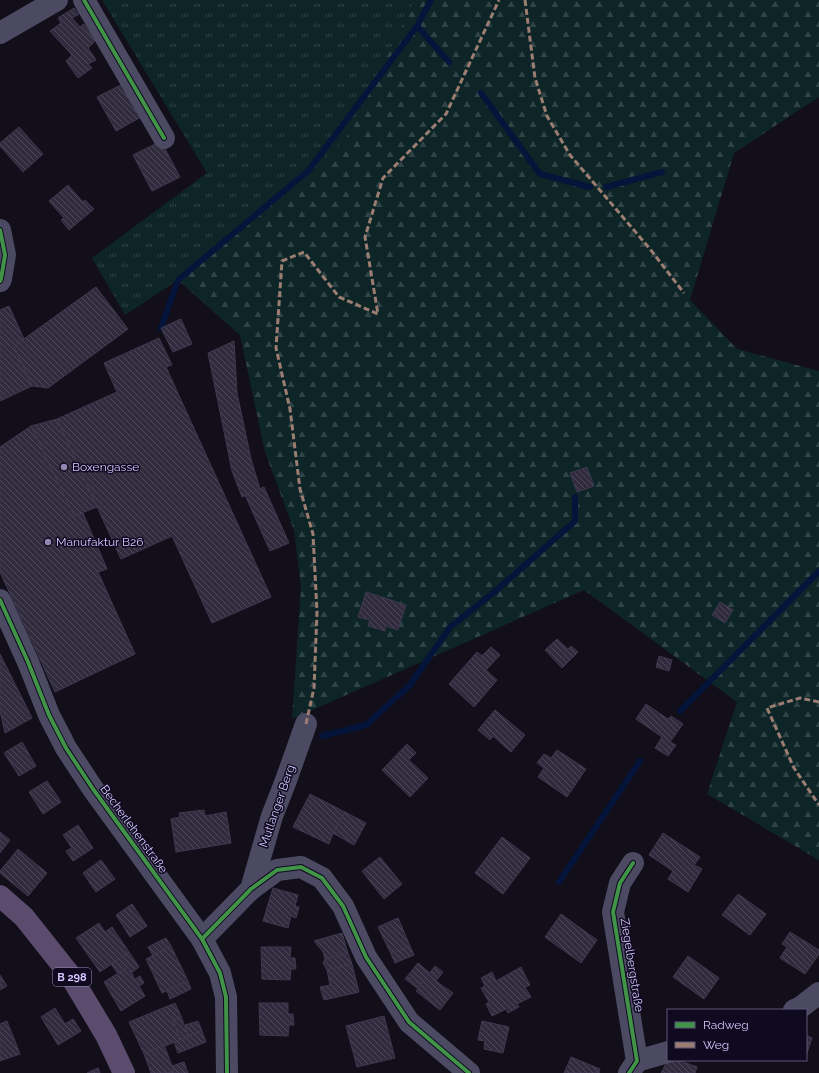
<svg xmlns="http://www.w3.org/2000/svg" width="819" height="1073" viewBox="0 0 819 1073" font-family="Raleway,sans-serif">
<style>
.grass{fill:url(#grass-tufts)}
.forest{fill:url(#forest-firs)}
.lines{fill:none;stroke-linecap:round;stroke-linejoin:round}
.stream{stroke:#05143a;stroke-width:6}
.building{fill:url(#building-back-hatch);stroke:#3e3850}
.minor{stroke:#4c4963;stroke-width:22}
.major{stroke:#5b4b6d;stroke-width:22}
.quiet{stroke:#9b7d72;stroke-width:3;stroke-dasharray:6 3;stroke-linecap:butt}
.cycleway-casing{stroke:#0f0a1f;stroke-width:6}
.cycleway{stroke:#419447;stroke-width:4}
.poi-dot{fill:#8f87af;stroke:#0f0a1f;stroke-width:1.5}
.labels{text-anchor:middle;stroke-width:3;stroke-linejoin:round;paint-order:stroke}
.shield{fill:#0f0a1f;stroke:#988fbc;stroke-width:1}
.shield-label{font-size:11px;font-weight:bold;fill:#d3c8ff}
.poi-label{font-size:12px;fill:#d3c8ff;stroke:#0f0a1f;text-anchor:start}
.street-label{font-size:12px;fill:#d3c8ff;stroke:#0f0a1f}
</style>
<defs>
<pattern id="grass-tufts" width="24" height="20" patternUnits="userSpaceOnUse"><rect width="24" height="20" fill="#0e2527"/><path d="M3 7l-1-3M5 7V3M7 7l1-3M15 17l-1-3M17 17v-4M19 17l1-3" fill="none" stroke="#304347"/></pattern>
<pattern id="forest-firs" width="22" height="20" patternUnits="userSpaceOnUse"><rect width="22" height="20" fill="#0e2527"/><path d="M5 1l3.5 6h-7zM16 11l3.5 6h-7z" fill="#304347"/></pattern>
<pattern id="building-back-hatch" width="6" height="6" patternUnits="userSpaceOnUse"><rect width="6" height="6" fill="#302b3d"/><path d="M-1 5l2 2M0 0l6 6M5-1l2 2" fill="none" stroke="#4d485a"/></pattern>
</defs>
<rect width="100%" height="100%" fill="#120f1a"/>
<!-- grass -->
<polygon class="grass" points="102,0 415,0 345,140 178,280 125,315 92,258 207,173"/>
<!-- forest -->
<polygon class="forest" points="415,0 819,0 819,97 734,153 690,300 737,349 819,371 819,860 707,794 737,702 584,590 292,719 301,587 294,530 265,452 240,335 178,280 345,140"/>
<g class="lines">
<!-- stream -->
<g class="stream">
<polyline points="417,26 449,62"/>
<polyline points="481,93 540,174 590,187"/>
<polyline points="606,187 662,172"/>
<polyline points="161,328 178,280 308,171 417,26 431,0"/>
<polyline points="680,711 819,571"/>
<polyline points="322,736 366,725 410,685 450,627 492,594 575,521 575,497"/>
<polyline points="559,882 640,761"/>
</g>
</g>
<!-- building -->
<g class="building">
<polygon points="74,8 79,14 72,18 80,27 84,24 95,41 88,48 96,60 88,64 92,68 78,78 66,61 72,55 50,31 61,23 58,18"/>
<polygon points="125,83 143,116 116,131 97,97"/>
<polygon points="19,127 43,154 23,172 0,146 0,143"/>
<polygon points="161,141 180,177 152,191 133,155"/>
<polygon points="68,185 83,202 85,200 94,209 69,230 61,220 64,218 49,201"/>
<polygon points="96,287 128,329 48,388 32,386 14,346"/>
<polygon points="9,306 24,339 14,346 32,386 0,401 0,310"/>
<polygon points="181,319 192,344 173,352 161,328"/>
<polygon points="159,338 172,365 166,367 271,597 212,623 172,536 121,559 57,419 117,392 104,363"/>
<polygon points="234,341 237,393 251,459 260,489 242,497 232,471 208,353"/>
<polygon points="57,419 97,507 74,516 31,426"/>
<polygon points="31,426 74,516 83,513 107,569 98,572 135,654 55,692 0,572 0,447"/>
<polygon points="587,467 594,486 577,492 570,473"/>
<polygon points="264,487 289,543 270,551 245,495"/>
<polygon points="366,592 406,605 398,630 386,626 385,631 368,626 370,620 358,617"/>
<polygon points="720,602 733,610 725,623 712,615"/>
<polygon points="557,639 568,649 571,646 578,652 562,668 545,650"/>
<polygon points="491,647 500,655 486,670 497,680 474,707 449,684 477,652 482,656"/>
<polygon points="0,654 32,718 5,733 0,711"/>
<polygon points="659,656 672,660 669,671 656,667"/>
<polygon points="646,704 668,719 671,716 683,724 670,742 676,745 668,756 655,748 662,737 636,719"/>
<polygon points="495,710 525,735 511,752 493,736 490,740 478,730"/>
<polygon points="22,742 36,766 19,776 4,753"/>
<polygon points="407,744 416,753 409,760 428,778 410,797 382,770"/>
<polygon points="557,750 586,769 567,797 538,777 544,768 537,763 544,754 551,758"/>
<polygon points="47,781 61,802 43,814 29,792"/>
<polygon points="310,794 345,812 333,833 329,844 293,827"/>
<polygon points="204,810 205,816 226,812 231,843 176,852 171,819 180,817 179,813"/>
<polygon points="345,812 366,823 354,845 333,833"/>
<polygon points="78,825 93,848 73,861 66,851 72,848 63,835"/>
<polygon points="0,832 10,840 0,853"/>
<polygon points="663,833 700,857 694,865 702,869 688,892 668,879 673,871 649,855"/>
<polygon points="502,837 530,858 503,894 475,873"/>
<polygon points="18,849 47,873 28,896 0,873 0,871"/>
<polygon points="380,857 402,884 384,899 362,871"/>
<polygon points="101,860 115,879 96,892 83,873"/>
<polygon points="273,888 298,895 295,906 299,907 296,918 291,916 288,928 263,921"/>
<polygon points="738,894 766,914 750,935 722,915"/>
<polygon points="132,904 147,926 130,937 116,915"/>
<polygon points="561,914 597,940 581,963 545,937"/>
<polygon points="398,918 410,946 391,954 378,927"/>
<polygon points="99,923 105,932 112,927 129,952 100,972 76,938"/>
<polygon points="790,932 819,950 819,954 805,974 780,958 787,947 782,944"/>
<polygon points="342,933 348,953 325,959 323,952 314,941"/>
<polygon points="166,938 171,946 153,956 148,947"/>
<polygon points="171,946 188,981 162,993 146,959"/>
<polygon points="410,946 414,955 395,963 391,954"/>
<polygon points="261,947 291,947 290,958 295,958 296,969 291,969 290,980 262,979"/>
<polygon points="129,952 139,967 131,973 128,967 118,974 111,964"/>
<polygon points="348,953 352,964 327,970 323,963 325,959"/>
<polygon points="688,956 719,978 704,999 673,977"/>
<polygon points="418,963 430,973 417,988 405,979"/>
<polygon points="352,964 359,992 324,1000 320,987 330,985 327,970"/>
<polygon points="435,966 443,972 436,981 453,993 440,1010 416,991"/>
<polygon points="128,967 135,979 140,976 144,983 139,986 145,996 121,1011 104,982"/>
<polygon points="521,967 530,985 525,987 531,997 517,1004 519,1007 508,1013 506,1009 492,1016 486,1004 489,1002 481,988 485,986 481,978 492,972 496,981"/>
<polygon points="0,975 7,986 0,990"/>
<polygon points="188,981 191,989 170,999 167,991"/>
<polygon points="175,1003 181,1016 173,1020 180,1040 144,1054 129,1022"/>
<polygon points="259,1003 288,1003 288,1014 293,1014 294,1025 289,1025 288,1036 260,1035"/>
<polygon points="55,1008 65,1024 73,1019 81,1031 58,1045 41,1017"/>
<polygon points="181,1016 188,1036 180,1040 173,1020"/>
<polygon points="384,1016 395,1058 357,1067 346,1026"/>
<polygon points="7,1021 20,1054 0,1061 0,1024"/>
<polygon points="198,1021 202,1031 188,1036 185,1025"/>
<polygon points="482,1021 509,1027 503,1053 484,1049 485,1041 478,1040"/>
<polygon points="202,1031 206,1042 178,1053 174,1042"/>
<polygon points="806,1035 812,1038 806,1056"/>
<polygon points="164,1045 174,1071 168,1073 151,1073 144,1054"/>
<polygon points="571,1057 600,1069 599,1073 564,1073"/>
<polygon points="668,1060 678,1060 697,1067 695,1073 661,1073"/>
<polygon points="184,1062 188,1073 168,1073 174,1071 172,1066"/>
<polygon points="98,1068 100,1073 87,1073"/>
</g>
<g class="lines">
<!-- minor -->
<g class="minor">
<polyline points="84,0 164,138"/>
<polyline points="0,33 57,0"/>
<polyline points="0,230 5,255 1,279 0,281"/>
<polyline points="0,600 28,662 49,715 66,748 93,789 202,939 220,973 226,997 227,1073"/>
<polyline points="251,889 272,816 285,783 306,724"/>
<polyline points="202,939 251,889 277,870 301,867 322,878 343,906 366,957 409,1022 469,1073"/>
<polyline points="794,1010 801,1007 819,993"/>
<polyline points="637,1061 668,1052"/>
<polyline points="629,1073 637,1061 613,912 620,883 633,863"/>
</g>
<!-- major -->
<polyline class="major" points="0,896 24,917 70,975 106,1035 124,1073"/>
<!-- quiet -->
<g class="quiet">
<polyline points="525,0 535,78 547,116 570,155 650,249 684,293"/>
<polyline points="819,702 800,698 767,708 794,768 819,805"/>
<polyline points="306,724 314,688 317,612 313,534 300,489 290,409 276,348 282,261 304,252 339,297 378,314 365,237 383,178 446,114 499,0"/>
</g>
<!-- cycleway casing -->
<g class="cycleway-casing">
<g id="cycleway">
<polyline points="84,0 164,138"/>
<polyline points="0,230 5,255 1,279 0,281"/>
<polyline points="0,600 28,662 49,715 66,748 93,789 202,939 220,973 226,997 227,1073"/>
<polyline points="202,939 251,889 277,870 301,867 322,878 343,906 366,957 409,1022 469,1073"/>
<polyline points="629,1073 637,1061 613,912 620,883 633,863"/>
</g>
</g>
<!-- cycleway -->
<use href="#cycleway" class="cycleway"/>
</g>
<!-- markers -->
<g class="poi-dot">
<circle cx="64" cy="467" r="4"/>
<circle cx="48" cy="542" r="4"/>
</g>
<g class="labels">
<!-- shield labels -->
<rect class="shield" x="53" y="968" width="38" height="18" rx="3"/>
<g class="shield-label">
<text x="72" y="981">B 298</text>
</g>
<!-- poi labels -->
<g class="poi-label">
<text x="72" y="471">Boxengasse</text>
<text x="56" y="546">Manufaktur B26</text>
</g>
<!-- street labels -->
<g class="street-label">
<text transform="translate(277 806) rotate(-71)" y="4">Mutlanger Berg</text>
<text transform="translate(134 829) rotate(54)" y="4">Becherlehenstraße</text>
<text transform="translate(632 965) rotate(81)" y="4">Ziegelbergstraße</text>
</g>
</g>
<!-- legend -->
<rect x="667" y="1009" width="140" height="52" fill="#0f0a1f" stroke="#5d5679"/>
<rect x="675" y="1022" width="20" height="6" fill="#419447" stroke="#5d5679"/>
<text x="703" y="1029" font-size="12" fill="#d3c8ff">Radweg</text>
<rect x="675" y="1042" width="20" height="6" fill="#9b7d72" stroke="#5d5679"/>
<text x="703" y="1049" font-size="12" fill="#d3c8ff">Weg</text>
</svg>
